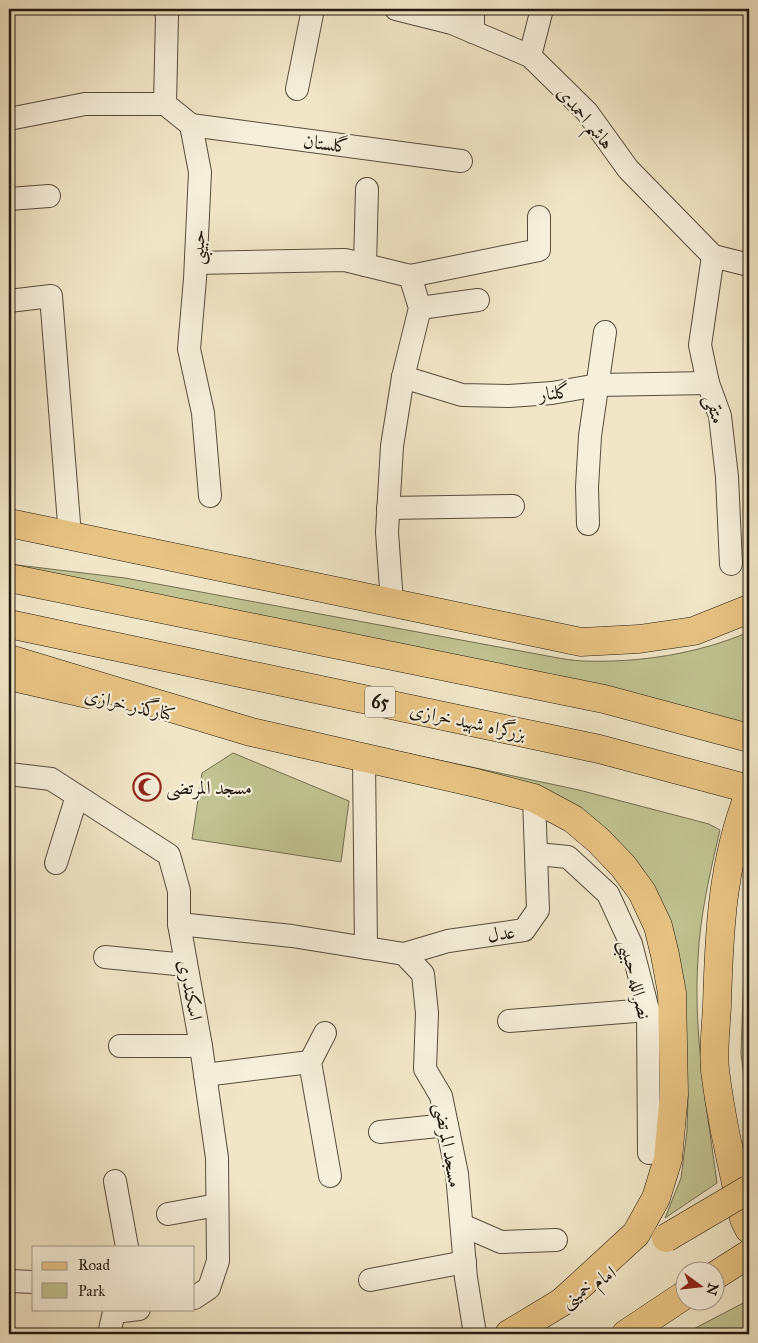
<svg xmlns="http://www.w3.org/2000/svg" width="758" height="1343" viewBox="0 0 758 1343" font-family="'IM FELL Great Primer',Amiri,serif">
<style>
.green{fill:#c1c392;stroke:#726e50}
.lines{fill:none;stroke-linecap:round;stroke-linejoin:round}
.minor-casing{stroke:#564c3c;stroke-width:24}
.primary-casing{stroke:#22190e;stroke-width:29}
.trunk-casing{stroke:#22190e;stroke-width:29}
.minor{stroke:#f6efdb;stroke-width:22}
.primary{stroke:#e8c484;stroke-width:28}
.trunk{stroke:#e8c484;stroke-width:28}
.trunk-bridge-casing{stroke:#22190e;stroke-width:29;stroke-linecap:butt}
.trunk-bridge{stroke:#e8c484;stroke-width:28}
.labels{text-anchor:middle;stroke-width:4.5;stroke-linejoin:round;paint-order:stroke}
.shield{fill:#f6efdb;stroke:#62594c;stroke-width:1}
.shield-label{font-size:18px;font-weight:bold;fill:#22190e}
.street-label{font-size:19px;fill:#22190e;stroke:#f6efdb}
.poi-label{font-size:19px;fill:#22190e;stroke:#f6efdb;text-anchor:start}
</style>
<rect width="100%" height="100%" fill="#f1e7c8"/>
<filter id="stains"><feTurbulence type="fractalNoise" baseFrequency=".004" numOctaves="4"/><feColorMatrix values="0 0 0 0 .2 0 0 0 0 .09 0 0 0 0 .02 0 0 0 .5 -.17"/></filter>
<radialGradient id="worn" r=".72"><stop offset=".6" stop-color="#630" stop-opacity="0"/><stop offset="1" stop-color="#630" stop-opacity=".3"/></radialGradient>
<!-- green -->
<g class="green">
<path d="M9 564 125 578 526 652C544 655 564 660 583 661 639 663 697 654 749 632V725L9 568Z"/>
<path d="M369 751 401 752 579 790 709 824 720 830C710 873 700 915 698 958 693 1034 707 1109 717 1183L665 1218 681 1178 687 1131 688 1097 681 1038 672 932 657 891 632 859 610 837Z"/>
<polygon points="233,753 349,801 341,862 192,839 202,773"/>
<polygon points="749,899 749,1121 741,1053 746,909"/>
<polygon points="749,1300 749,1334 684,1334"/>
</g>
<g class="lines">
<!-- minor casing -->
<g class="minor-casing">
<g id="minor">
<polyline points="165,9 167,16 165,104 191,125 200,172 195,279 189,349 203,413 210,496"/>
<polyline points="396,9 452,23 530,56 587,112 628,169 713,256 749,265"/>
<polyline points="473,32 473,9"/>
<polyline points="530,56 542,9"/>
<polyline points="297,89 313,9"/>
<polyline points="9,119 85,104 165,104"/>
<polyline points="191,125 461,161"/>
<polyline points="9,199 49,196"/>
<polyline points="713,256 700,345 708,383 720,416 727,477 731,564"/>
<polyline points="196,263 345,260 410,276 420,308 403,377 392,446 387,532 392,603"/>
<polyline points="365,265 367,189"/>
<polyline points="410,276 539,250 539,217"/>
<polyline points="9,301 51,296 70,536"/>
<polyline points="420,308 478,300"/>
<polyline points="403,377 462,395 509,396 552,393 598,385 708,383"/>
<polyline points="388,508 513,506"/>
<polyline points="588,524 587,487 590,436 605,332"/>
<polyline points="364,758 366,948"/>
<polyline points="9,774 51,779 169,855 179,891 179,924 201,1046 217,1158 218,1261 209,1288 194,1298"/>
<polyline points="537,854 568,857 608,894 631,944 648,1010 649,1153"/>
<polyline points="56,863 77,796"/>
<polyline points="179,924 292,936 404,954 423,974 427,1013 425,1069 441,1096 457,1174 466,1278 475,1334"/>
<polyline points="404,954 448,941 524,930 538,910 534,798"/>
<polyline points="105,957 186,965"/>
<polyline points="509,1021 648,1010"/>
<polyline points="325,1033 310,1062 330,1176"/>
<polyline points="120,1046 201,1046"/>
<polyline points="205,1075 310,1062"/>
<polyline points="380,1132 447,1125"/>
<polyline points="115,1181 127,1247"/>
<polyline points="168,1214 217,1205"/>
<polyline points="462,1225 501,1242 556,1240"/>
<polyline points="370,1280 465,1262"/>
<polyline points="9,1281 34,1282"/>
<polyline points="109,1334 114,1312 139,1309"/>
</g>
</g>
<!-- primary casing -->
<g class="primary-casing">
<g id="primary">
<polyline points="9,676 88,694"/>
<polyline points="509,1334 562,1302"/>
</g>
</g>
<!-- trunk casing -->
<g class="trunk-casing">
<g id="trunk">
<polyline points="9,523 581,642 639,639 694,631 749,609"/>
<polyline points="9,578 604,699 749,738"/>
<polyline points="9,624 599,749 749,789"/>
<polyline points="9,659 251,732 476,783 534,798 573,819 598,840 623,866 642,892 658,926 665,955 672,993 674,1094 668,1159 656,1198 636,1234 562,1302"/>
<path d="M749 794C722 863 719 932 717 1006 716 1027 713 1049 715 1070 721 1120 733 1169 744 1219L749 1229"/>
<polyline points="716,1275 749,1254"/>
<polyline points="626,1334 686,1294"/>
</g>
</g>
<!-- minor -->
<use href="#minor" class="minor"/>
<!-- primary -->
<use href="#primary" class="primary"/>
<!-- trunk -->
<use href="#trunk" class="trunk"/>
<!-- trunk-bridge casing -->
<g class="trunk-bridge-casing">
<polyline id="trunk-bridge" points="666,1238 749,1189"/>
</g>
<!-- trunk-bridge -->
<use href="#trunk-bridge" class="trunk-bridge"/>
</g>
<!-- icons -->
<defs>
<g id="mosque-ring" transform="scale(1.4375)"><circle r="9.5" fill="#f6efdb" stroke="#8f2418" stroke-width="1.5"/><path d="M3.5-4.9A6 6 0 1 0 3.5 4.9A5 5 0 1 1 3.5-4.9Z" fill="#8f2418"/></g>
</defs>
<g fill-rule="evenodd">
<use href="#mosque-ring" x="147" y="787"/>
</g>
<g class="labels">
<!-- shield labels -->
<rect class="shield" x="365" y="686.5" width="30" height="31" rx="4"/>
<g class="shield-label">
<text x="380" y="708">65</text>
</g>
<!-- street labels -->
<g class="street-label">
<text transform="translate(586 117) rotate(50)" y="7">هاشم احمدی</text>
<text transform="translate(326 143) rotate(7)" y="7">گلستان</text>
<text transform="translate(197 247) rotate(-87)" y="7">حبیبی</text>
<text transform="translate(554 392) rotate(-7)" y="7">گلنار</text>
<text transform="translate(716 409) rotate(75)" y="7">متقی</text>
<text transform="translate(130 704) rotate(13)" y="7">کنارگذر خرازی</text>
<text transform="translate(468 721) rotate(12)" y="7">بزرگراه شهید خرازی</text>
<text transform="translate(501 933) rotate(-9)" y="7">عدل</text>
<text transform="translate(636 979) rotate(76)" y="7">نصرالله حبیبی</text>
<text transform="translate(191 990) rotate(79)" y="7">اسکندری</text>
<text transform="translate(449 1145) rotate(80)" y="7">مسجد المرتضی</text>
<text transform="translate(588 1286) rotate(-32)" y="7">امام خمینی</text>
</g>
<!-- poi labels -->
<g class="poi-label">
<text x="166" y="794">مسجد المرتضی</text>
</g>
</g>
<!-- margin -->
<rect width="758" height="1343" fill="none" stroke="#f1e7c8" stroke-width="30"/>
<rect x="10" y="10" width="738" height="1323" fill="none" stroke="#22190e" stroke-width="2.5"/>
<rect x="15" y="15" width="728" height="1313" fill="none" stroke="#22190e"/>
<!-- legend -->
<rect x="32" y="1246" width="162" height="65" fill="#f6efdb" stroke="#a19989"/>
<rect x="42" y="1262" width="25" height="8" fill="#e8c484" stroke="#a19989"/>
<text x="78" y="1270" font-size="15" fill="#22190e">Road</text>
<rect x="42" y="1283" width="25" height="15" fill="#c1c392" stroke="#a19989"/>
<text x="78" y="1296" font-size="15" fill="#22190e">Park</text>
<!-- north arrow -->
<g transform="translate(700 1286) rotate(105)"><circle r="24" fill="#f6efdb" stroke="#a19989"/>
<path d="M0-4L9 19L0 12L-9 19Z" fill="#8f2418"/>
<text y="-8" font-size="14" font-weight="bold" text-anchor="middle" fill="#22190e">N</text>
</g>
<rect width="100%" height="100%" filter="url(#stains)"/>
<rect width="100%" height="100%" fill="url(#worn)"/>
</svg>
